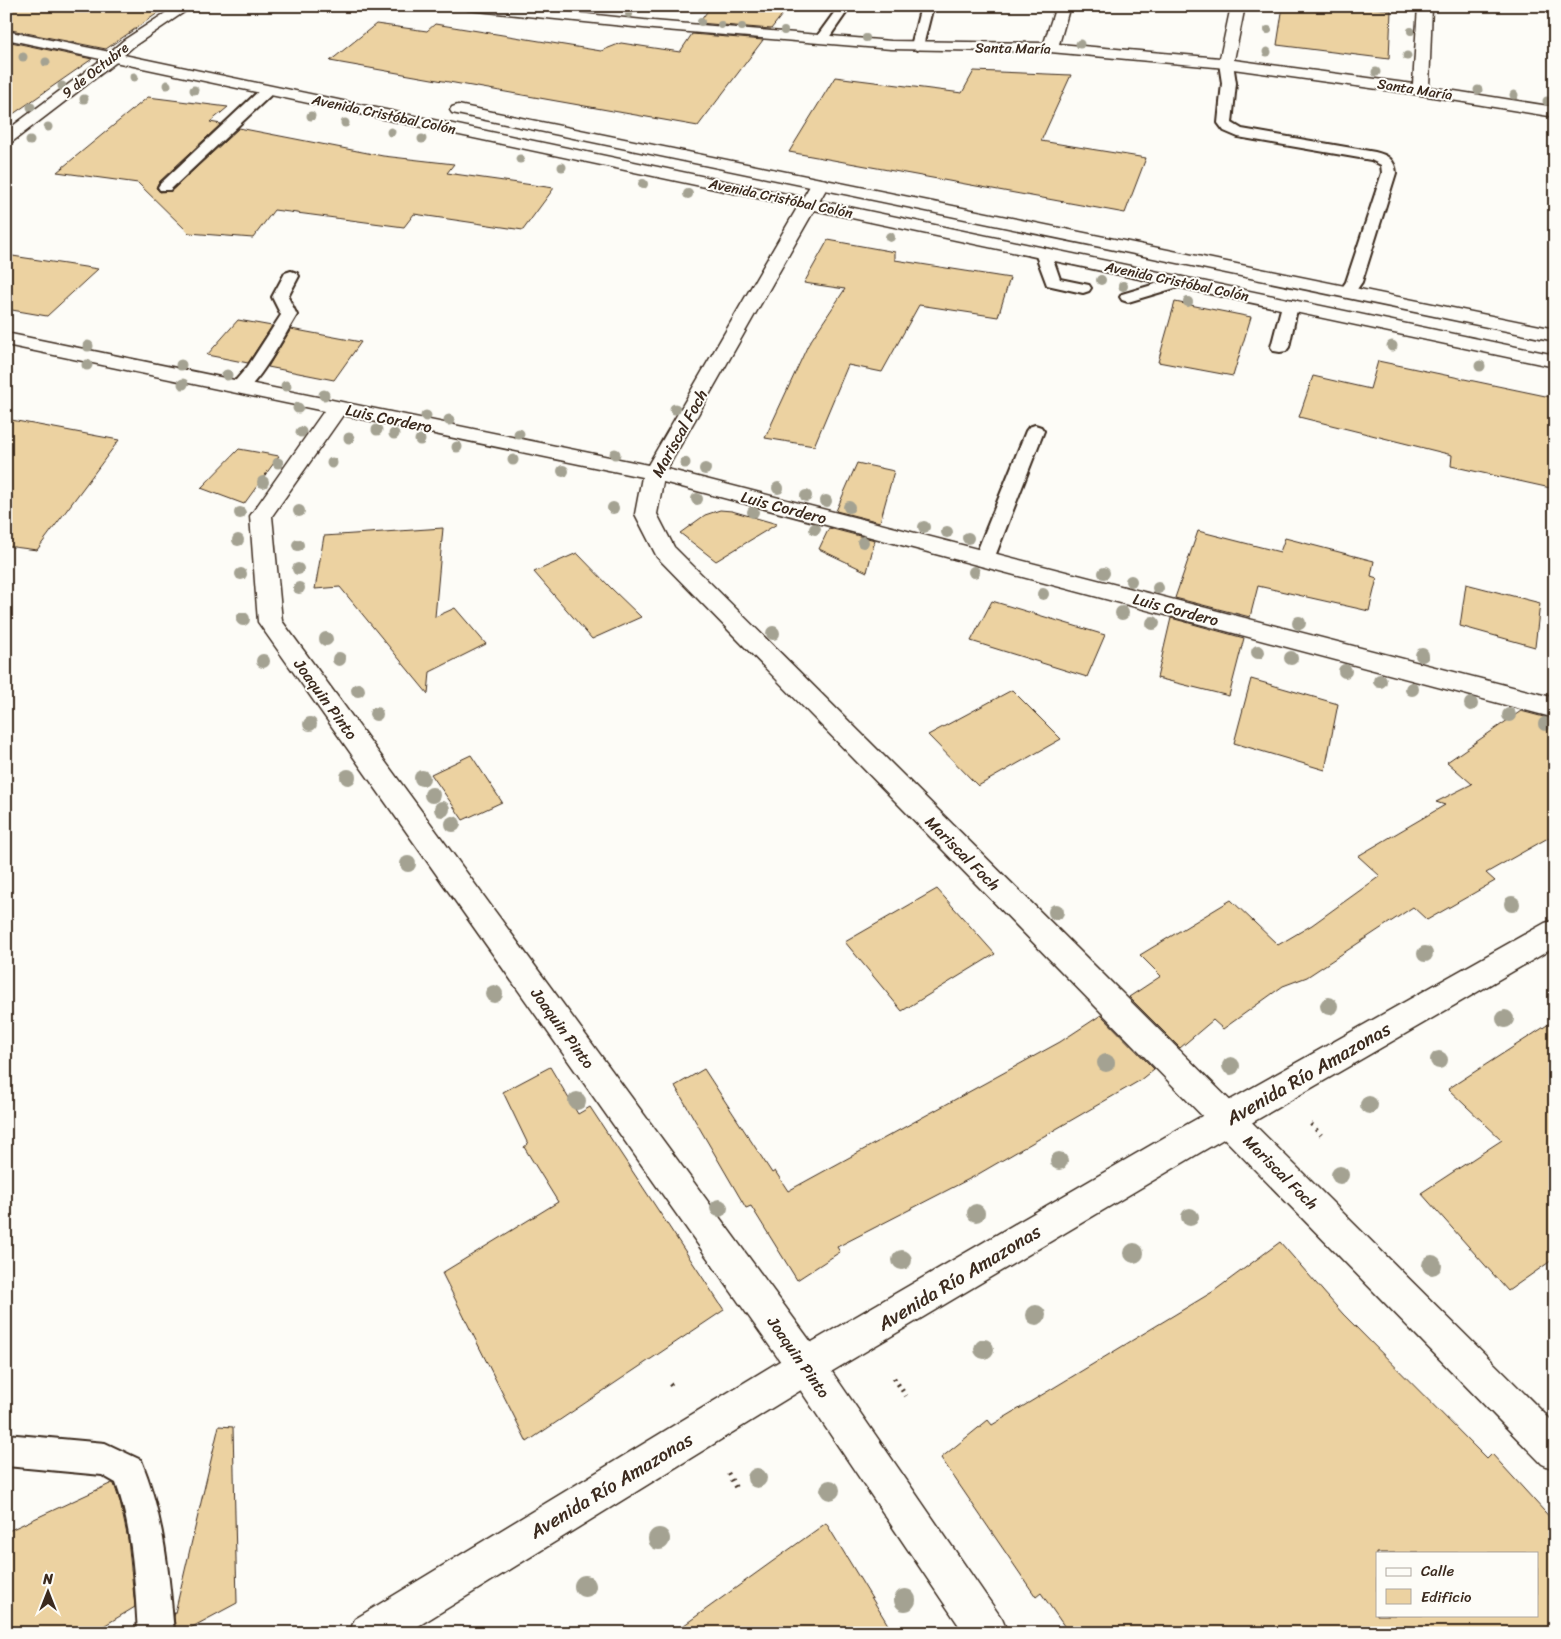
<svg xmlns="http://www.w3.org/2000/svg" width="1561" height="1639" viewBox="0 0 1561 1639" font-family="Sriracha,sans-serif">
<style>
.building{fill:#ecd2a1;stroke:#3b2a1e;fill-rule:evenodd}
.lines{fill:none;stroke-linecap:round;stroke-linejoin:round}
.lane-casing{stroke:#3b2a1e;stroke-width:4}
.street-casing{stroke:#3b2a1e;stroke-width:3}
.secondary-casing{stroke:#3b2a1e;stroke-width:3}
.path{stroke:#3b2a1e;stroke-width:4.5;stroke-dasharray:2 5;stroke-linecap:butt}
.lane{fill:#fdfcf7;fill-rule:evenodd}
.street{fill:#fdfcf7;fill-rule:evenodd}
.secondary{fill:#fdfcf7;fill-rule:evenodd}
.tree{fill:#a4a292}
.labels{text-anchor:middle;stroke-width:4;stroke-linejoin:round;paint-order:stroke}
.far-street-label{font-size:14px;fill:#3b2a1e;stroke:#fdfcf7}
.street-label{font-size:16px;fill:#3b2a1e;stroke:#fdfcf7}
.near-street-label{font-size:19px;fill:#3b2a1e;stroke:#fdfcf7}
</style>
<rect width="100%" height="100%" fill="#fdfcf7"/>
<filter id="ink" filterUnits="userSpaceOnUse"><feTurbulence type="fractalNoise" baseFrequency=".02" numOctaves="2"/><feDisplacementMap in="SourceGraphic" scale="10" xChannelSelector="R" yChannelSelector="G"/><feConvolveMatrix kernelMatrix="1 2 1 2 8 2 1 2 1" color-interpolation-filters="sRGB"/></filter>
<g filter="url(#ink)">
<!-- building -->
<g class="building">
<polygon points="6,6 168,6 106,49 6,29"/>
<polygon points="711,6 739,6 785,11 771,29 699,23"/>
<polygon points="1283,6 1355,6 1391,10 1389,59 1277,45"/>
<polygon points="376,24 427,31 435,24 601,51 621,43 680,52 692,34 763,40 698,126 330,61"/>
<polygon points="6,41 92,59 6,119"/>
<polygon points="974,71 1071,75 1041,141 1146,158 1125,213 789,152 835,77 962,93"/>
<polygon points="148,97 228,107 210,122 221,124 158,183 156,188 160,192 171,191 239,128 383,156 454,164 447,173 554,188 523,230 414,214 404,227 274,210 253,238 189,233 138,183 57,172"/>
<polygon points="828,240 895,252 895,260 1010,278 998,317 919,305 882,372 848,365 814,446 765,438 808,345 845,289 804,283"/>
<polygon points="6,255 98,269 47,316 6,309"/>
<polygon points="1175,302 1251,317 1233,376 1158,362"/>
<polygon points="238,320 272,326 248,363 207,355"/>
<polygon points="291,329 361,342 334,380 268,367"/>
<polygon points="1378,361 1555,398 1555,489 1451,466 1452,455 1299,417 1313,376 1370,389"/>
<polygon points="6,419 119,440 37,550 6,546"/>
<polygon points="239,449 279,456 244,504 201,488"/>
<polygon points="857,463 894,471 880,522 836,511"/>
<polygon points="720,510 732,511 777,524 716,561 680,533 705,515"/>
<polygon points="443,528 435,617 455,608 486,644 430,672 428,694 340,587 315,589 324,536"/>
<polygon points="829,528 875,540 867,572 819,549"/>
<polygon points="1198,531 1280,552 1285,538 1374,561 1371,576 1377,578 1369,611 1258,586 1250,617 1175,598"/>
<polygon points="577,553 611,588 641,617 592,639 534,572"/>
<polygon points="1466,584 1540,603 1535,647 1460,626"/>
<polygon points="992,601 1105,635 1087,677 971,641"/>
<polygon points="1171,618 1244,638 1229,696 1157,678"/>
<polygon points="1251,679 1338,704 1325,770 1234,743"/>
<polygon points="1012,690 1061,739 978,786 928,735"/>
<polygon points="1521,711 1555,720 1555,834 1486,873 1495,881 1427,920 1413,907 1307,977 1283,986 1223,1029 1213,1020 1180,1048 1129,997 1161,976 1140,955 1231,900 1278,945 1312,925 1380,876 1358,856 1445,805 1436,802 1472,784 1447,762"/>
<polygon points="471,755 502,802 463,820 431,774"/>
<polygon points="937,889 995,954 902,1011 845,942"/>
<polygon points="1101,1015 1154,1069 1139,1081 975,1176 837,1247 840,1252 797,1280 751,1206 746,1208 675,1086 704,1069 772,1173 775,1171 788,1191 1060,1042"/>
<polygon points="1555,1020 1555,1258 1508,1291 1421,1193 1502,1140 1448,1089"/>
<polygon points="550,1067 578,1114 590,1107 724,1310 527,1442 442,1273 558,1202 524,1147 528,1144 503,1092"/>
<path d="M1280 1242 1343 1314 1487 1459 1492 1454 1555 1523V1633H1069L1041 1593 1036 1597 941 1458 988 1420 992 1425 1214 1291ZM1377 1553H1537V1615H1377Z"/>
<polygon points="219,1426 233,1427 237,1603 181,1633 176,1633 174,1617"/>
<polygon points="112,1483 114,1484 120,1502 128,1539 135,1607 92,1633 6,1633 6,1532"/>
<polygon points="826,1523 893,1633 673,1633"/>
</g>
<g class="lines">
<!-- lane casing -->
<g class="lane-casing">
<g id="lane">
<polygon points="839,6 851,6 826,42 816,42 815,39"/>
<polygon points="921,6 933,6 923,46 917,50 911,46"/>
<path d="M1226 59 1233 63 1236 83 1232 123 1242 129 1375 152C1388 155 1395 160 1396 173L1362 282 1353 295H1341L1339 292 1346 282 1382 173 1381 165 1371 160 1238 137 1224 131 1218 123 1222 83 1219 63Z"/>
<polygon points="268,86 275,90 273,93 170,190 160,190 158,187 160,184 263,87"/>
<polygon points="1043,248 1049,250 1051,253 1060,279 1089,285 1091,288 1089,291 1083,293 1047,285 1035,253 1037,250"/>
<path d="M291 271 297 273 299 276 288 297 297 315C287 331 259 384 244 391 240 393 237 392 233 391L230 387 248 366 281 315 272 297 285 273Z"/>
<polygon points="1179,277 1185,279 1187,282 1185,285 1128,302 1122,300 1120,297 1122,294"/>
<polygon points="1290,300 1296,301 1298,305 1289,347 1286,351 1280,352 1274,351 1271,347 1282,305 1284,301"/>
<polygon points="1035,425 1041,427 1044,431 994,559 991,564 984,566 977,564 974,559 1026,431 1029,427"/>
<path d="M6 1434 105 1443 141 1460C164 1516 169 1574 174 1633H138C135 1583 133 1531 116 1483L102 1475 6 1466Z"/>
</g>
</g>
<!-- street casing -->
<g class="street-casing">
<g id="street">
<polygon points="461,6 512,6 653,21 891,41 1044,43 1056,6 1070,6 1059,44 1220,58 1231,6 1245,6 1234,60 1413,84 1418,6 1432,6 1429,87 1555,107 1555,117 1421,95 1226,68 1050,52 891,49 653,29 468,10"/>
<polygon points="114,52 119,54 122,57 119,60 12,142 6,144 6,131 109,54"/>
<polygon points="820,179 826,180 829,184 667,469 1555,698 1555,718 663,482 657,514 674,547 1555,1424 1555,1470 1542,1464 657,557 635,514 642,477 343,415 272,516 282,621 819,1353 1002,1619 1008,1633 964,1633 793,1379 258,622 250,516 324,411 6,345 6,333 648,465 811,184 814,180"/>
</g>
</g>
<!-- secondary casing -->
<g class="secondary-casing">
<g id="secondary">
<polygon points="176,6 193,6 134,46 124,55 1555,355 1555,367 6,39 6,31 110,52 124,40"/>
<polygon points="458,105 1555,329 1555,341 452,113 450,110 452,107"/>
<polygon points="1555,920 1555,947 1201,1152 819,1379 407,1633 349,1633 355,1619 793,1353 1177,1130 1545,923"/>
</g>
</g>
<!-- path -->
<g class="path">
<polyline points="1311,1124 1321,1135"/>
<polyline points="894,1378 906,1396"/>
<polyline points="670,1384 674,1389"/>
<polyline points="728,1473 737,1490"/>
</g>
<!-- lane -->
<use href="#lane" class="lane"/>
<!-- street -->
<use href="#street" class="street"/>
<!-- secondary -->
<use href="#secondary" class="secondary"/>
</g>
<!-- trees -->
<g class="tree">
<circle cx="629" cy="14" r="4"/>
<circle cx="701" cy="22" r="4"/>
<circle cx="721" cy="25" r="4"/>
<circle cx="742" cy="27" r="4"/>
<circle cx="1268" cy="30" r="4"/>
<circle cx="784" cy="31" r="4"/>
<circle cx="1411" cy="31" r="4"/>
<circle cx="866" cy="38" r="4"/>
<circle cx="1080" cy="44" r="4.5"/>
<circle cx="1267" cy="52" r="4.5"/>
<circle cx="1407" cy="56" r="4.5"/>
<circle cx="23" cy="57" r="4.5"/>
<circle cx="46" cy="62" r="4.5"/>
<circle cx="1376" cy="72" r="4.5"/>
<circle cx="134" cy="77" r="4.5"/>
<circle cx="167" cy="85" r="4.5"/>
<circle cx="62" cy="86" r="4.5"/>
<circle cx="194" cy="90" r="4.5"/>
<circle cx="1478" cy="90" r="4.5"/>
<circle cx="1514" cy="95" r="4.5"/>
<circle cx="84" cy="99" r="4.5"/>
<circle cx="1547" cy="101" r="4.5"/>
<circle cx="31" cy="107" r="4.5"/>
<circle cx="311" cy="116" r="4.5"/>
<circle cx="345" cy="123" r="4.5"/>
<circle cx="48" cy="127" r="4.5"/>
<circle cx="391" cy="132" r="4.5"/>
<circle cx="422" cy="139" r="4.5"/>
<circle cx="30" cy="141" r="4.5"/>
<circle cx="520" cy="159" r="4.5"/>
<circle cx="562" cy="167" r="4.5"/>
<circle cx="643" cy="184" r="5"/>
<circle cx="688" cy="194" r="5"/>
<circle cx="890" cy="237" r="5"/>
<circle cx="1101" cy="280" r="5"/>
<circle cx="1123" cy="286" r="5"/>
<circle cx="1188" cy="302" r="5"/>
<circle cx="88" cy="346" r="5.5"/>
<circle cx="1392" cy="346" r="5.5"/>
<circle cx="87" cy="365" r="5.5"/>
<circle cx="181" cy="365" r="5.5"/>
<circle cx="1480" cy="366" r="5.5"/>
<circle cx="227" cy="375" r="5.5"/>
<circle cx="183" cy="384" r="5.5"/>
<circle cx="286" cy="386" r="5.5"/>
<circle cx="324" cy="395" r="5.5"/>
<circle cx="298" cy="408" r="5.5"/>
<circle cx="675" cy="409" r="5.5"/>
<circle cx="426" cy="416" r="5.5"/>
<circle cx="449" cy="420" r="5.5"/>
<circle cx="377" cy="430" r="5.5"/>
<circle cx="301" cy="432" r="5.5"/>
<circle cx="394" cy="434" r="5.5"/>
<circle cx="519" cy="434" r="5.5"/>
<circle cx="349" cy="438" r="5.5"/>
<circle cx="420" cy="440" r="5.5"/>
<circle cx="457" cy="447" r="5.5"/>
<circle cx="615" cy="454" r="5.5"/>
<circle cx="513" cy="460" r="5.5"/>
<circle cx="278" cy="463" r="5.5"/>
<circle cx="332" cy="463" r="5.5"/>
<circle cx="685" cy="463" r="5.5"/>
<circle cx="705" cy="469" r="6"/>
<circle cx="563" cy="471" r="6"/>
<circle cx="263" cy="482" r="6"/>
<circle cx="778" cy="488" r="6"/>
<circle cx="806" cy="496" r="6"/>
<circle cx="697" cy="499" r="6"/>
<circle cx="826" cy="501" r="6"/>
<circle cx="849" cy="507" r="6"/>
<circle cx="613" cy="508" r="6"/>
<circle cx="299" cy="511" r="6"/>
<circle cx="753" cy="512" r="6"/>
<circle cx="240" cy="513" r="6"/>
<circle cx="924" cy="527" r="6"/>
<circle cx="815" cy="529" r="6"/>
<circle cx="947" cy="532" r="6"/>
<circle cx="968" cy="538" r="6"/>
<circle cx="238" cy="540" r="6"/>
<circle cx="863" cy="542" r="6"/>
<circle cx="298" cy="545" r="6"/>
<circle cx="298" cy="569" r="6"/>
<circle cx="974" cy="572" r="6"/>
<circle cx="1104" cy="573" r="6"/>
<circle cx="241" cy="574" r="6"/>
<circle cx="1131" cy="581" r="6"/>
<circle cx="299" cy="588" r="6"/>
<circle cx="1158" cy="588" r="6"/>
<circle cx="1043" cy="594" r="6"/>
<circle cx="1122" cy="613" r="7"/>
<circle cx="243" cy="619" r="7"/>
<circle cx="1153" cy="623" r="7"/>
<circle cx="1299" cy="623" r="7"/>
<circle cx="773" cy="633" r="7"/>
<circle cx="326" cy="639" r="7"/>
<circle cx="1258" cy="652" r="7"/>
<circle cx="1422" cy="655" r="7"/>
<circle cx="1291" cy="658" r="7"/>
<circle cx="339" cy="659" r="7"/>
<circle cx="263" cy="661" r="7"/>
<circle cx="1345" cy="671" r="7"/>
<circle cx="1380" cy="681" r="7"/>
<circle cx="1412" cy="689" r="7"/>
<circle cx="358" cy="690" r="7"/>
<circle cx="1471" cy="704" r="7"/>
<circle cx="376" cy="714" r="7"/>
<circle cx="1509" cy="715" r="7"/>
<circle cx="310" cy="724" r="7"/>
<circle cx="1545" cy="724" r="7"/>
<circle cx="348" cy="777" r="8"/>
<circle cx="422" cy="778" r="8"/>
<circle cx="432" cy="795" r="8"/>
<circle cx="442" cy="809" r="8"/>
<circle cx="453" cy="824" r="8"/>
<circle cx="408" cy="864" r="8"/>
<circle cx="1512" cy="904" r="8"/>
<circle cx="1056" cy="912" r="8"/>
<circle cx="1425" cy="954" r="8"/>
<circle cx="494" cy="994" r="9"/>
<circle cx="1329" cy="1006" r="9"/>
<circle cx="1505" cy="1019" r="9"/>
<circle cx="1439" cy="1060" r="9"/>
<circle cx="1106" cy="1063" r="9"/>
<circle cx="1231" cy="1066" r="9"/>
<circle cx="577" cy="1101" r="9"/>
<circle cx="1369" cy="1105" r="9"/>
<circle cx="1059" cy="1161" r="9"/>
<circle cx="1340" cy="1175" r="9"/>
<circle cx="719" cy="1208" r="9"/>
<circle cx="976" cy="1213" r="9"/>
<circle cx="1190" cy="1217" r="9"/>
<circle cx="1134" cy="1253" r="10"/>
<circle cx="902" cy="1260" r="10"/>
<circle cx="1432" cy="1265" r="10"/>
<circle cx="1036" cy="1315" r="10"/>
<circle cx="984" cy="1349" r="10"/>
<circle cx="757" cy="1478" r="10"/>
<circle cx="830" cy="1490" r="10"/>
<circle cx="659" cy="1539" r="11"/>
<circle cx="585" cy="1586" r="11"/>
<circle cx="905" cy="1600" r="11"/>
</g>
</g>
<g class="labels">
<!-- far-street labels -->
<g class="far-street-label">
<text transform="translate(1013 48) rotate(1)" y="5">Santa María</text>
<text transform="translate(95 70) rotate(-38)" y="5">9 de Octubre</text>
<text transform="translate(1415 89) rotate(9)" y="5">Santa María</text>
<text transform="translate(384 114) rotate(12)" y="5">Avenida Cristóbal Colón</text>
<text transform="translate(781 198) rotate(12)" y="5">Avenida Cristóbal Colón</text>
<text transform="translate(1177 281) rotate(12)" y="5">Avenida Cristóbal Colón</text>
</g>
<!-- street labels -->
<g class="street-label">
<text transform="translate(389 418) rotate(12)" y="6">Luis Cordero</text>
<text transform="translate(679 433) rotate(-61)" y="6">Mariscal Foch</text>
<text transform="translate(784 507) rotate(15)" y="6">Luis Cordero</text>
<text transform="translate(1176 609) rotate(15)" y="6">Luis Cordero</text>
<text transform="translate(326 699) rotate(54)" y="6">Joaquin Pinto</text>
<text transform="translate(963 853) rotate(45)" y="6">Mariscal Foch</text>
<text transform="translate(563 1028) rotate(54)" y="6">Joaquin Pinto</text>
<text transform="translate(1281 1172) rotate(45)" y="6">Mariscal Foch</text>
<text transform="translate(799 1357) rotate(55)" y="6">Joaquin Pinto</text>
</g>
<!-- near-street labels -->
<g class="near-street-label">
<text transform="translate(1308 1073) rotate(-30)" y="7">Avenida Río Amazonas</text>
<text transform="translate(959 1277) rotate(-31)" y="7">Avenida Río Amazonas</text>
<text transform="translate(611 1485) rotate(-31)" y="7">Avenida Río Amazonas</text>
</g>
</g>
<!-- margin -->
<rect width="1561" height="1639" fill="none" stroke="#fdfcf7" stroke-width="25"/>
<rect x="12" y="12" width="1536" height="1614" fill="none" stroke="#3b2a1e" stroke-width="2" filter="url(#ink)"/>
<!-- legend -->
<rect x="1376" y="1552" width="162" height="65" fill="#fdfcf7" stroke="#afa8a0"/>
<rect x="1386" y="1568" width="25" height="8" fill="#fdfcf7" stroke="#afa8a0"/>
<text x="1421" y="1576" font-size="15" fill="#3b2a1e">Calle</text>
<rect x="1386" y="1589" width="25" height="15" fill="#ecd2a1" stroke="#afa8a0"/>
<text x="1421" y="1602" font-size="15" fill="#3b2a1e">Edificio</text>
<!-- north arrow -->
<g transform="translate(48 1592)" stroke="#fdfcf7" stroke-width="4" paint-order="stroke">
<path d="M0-4L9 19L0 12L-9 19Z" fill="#3b2a1e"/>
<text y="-8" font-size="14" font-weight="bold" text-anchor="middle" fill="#3b2a1e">N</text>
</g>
</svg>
